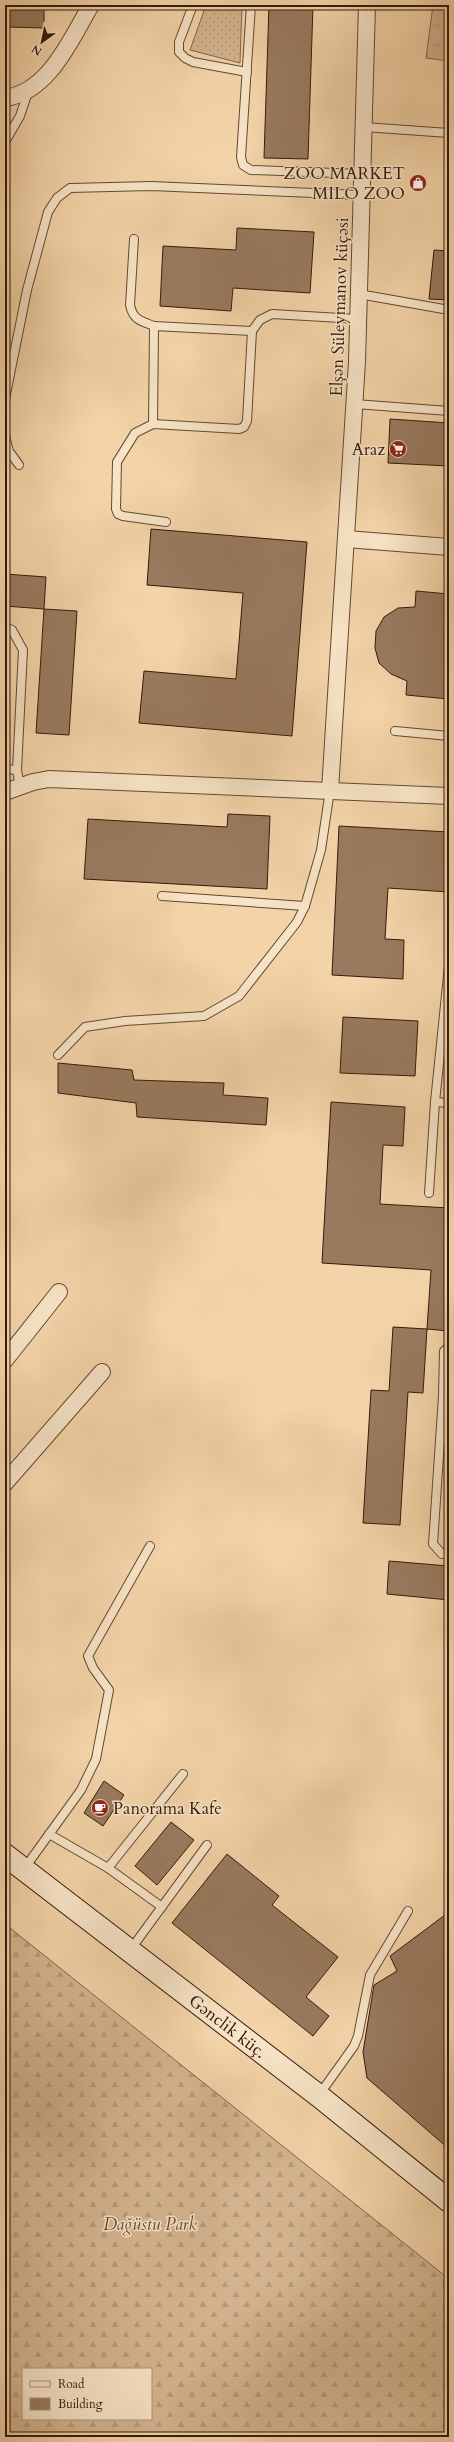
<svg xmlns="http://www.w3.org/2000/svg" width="454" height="2442" viewBox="0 0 454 2442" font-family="Cardo,serif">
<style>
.grass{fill:url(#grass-dots);stroke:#84664e}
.forest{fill:url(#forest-firs);stroke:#84664e;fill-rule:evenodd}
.park{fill:url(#park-tufts);stroke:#84664e}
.building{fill:#987a5e;stroke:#35190d}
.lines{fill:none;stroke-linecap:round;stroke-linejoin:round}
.lane-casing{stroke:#644834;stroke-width:10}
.street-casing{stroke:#644834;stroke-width:18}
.secondary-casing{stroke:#35190d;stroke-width:24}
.lane{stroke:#f7e3c6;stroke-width:8}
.street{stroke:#f7e3c6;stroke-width:16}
.secondary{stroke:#f7e3c6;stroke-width:22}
.labels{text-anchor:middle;stroke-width:3;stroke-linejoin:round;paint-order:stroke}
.poi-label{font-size:17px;fill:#35190d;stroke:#f7e3c6;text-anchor:end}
.street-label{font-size:17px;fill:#35190d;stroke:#f7e3c6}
.park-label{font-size:17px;font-style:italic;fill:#644834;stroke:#f7e3c6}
</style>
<defs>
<pattern id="grass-dots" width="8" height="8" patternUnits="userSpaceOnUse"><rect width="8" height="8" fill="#d3b48e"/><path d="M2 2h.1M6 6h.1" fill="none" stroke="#b69a79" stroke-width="1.8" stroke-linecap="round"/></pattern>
<pattern id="forest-firs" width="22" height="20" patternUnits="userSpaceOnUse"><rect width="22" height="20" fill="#d3b48e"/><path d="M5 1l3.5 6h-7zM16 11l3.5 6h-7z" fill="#b69a79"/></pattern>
<pattern id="park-tufts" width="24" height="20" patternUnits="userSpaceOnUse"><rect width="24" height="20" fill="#d3b48e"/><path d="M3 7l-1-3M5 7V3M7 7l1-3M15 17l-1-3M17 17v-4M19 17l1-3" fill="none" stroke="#b69a79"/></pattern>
</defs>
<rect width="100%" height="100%" fill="#f3d4a8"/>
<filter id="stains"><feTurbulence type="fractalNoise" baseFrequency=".005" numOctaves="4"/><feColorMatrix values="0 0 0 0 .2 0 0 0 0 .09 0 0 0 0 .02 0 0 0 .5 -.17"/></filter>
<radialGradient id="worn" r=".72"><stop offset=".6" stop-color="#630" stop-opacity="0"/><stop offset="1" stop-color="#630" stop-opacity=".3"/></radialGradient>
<!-- grass -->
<polygon class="grass" points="206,5 242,5 240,63 190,50"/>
<!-- forest -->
<path class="forest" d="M5 1924 449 2279V2437H5ZM23 2369H151V2419H23Z"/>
<!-- park -->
<polygon class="park" points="433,5 449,5 449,61 426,58"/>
<!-- building -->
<g class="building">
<polygon points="5,5 44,5 44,28 5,27"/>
<polygon points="269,5 313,5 308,159 264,158"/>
<polygon points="237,228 314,232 310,293 233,288 231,311 160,306 163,246 236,250"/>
<polygon points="434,250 449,251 449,300 429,299"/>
<polygon points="390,419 449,423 449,466 388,463"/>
<polygon points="151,529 307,542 292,736 139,723 144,671 236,679 243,593 147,585"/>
<polygon points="5,574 46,577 44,609 5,606"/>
<polygon points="416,591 449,594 449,699 406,695 407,681 391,674 379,663 375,648 376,631 384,617 398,608 415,607"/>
<polygon points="44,609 77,611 69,735 36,733"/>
<polygon points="228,814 270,816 267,889 84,879 88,819 227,827"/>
<polygon points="339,826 449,832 449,892 388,888 385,939 404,940 403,979 332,975"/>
<polygon points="343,1017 418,1021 415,1076 340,1073"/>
<polygon points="58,1063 132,1070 134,1080 224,1083 223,1095 268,1098 266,1125 137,1117 136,1103 58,1093"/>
<polygon points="331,1102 405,1107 403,1146 383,1145 380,1204 449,1208 449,1331 427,1329 431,1270 322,1263"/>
<polygon points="393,1327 427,1329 423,1393 408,1392 400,1525 363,1523 371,1390 389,1391"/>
<polygon points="389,1561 449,1566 449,1600 387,1594"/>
<polygon points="104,1781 124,1795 103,1826 84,1813"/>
<polygon points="171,1822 194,1840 157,1885 135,1866"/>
<polygon points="227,1854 279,1896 272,1905 338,1957 306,1997 329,2016 313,2036 172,1923"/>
<polygon points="449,1912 449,2149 367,2078 363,2052 374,1985 397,1971 390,1956"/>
</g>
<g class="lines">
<!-- lane casing -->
<g class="lane-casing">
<g id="lane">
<polyline points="193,5 179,42 179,52 185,58 193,62 247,72"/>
<polyline points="251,5 241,157 243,165 251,170 363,174"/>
<polyline points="364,127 449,133"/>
<polyline points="5,142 20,116 28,92"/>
<path d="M134 239 130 305C133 320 141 321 154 326L153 424"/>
<polyline points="359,294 449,310"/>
<polyline points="154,326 252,331"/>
<polyline points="5,399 27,290 48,212 57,198 70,188 151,186 362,195"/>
<polyline points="355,404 449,411"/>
<polyline points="5,436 9,451 19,465"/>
<polyline points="166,522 123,516 118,514 116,509 117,462 135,433 153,424 239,429 244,427 247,421 252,331 260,320 272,314 358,319"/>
<polyline points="5,627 12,630 23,650 17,770 20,787"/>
<polyline points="395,731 449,736"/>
<polyline points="5,769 17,770"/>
<polyline points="162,896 305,906"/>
<polyline points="58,1055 85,1027 125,1021 204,1016 239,996 297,922 305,906 321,850 330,790"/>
<polyline points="435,1102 449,1103"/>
<polyline points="429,1193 435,1102 449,966"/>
<polyline points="443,1396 444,1351 449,1347"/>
<polyline points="449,1396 443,1396 433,1544 442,1554 449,1554"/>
<polyline points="49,1834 108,1868 162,1907"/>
<polyline points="108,1868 183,1774"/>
<polyline points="24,1869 81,1790 96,1759 109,1690 93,1668 88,1656 150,1546"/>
<polyline points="131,1949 207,1845"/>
<polyline points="319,2095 354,2046 358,2036 370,1975 408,1911"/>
</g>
</g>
<!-- street casing -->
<g class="street-casing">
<g id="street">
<path d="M5 98C49 92 71 39 91 5"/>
<polyline points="346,539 449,547"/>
<polyline points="330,790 357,362 367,5"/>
<polyline points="5,792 33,782 49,779 449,796"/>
<polyline points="5,1360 59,1292"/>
<polyline points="5,1483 102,1372"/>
</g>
</g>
<!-- secondary casing -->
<g class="secondary-casing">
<g id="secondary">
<path id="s1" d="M5 1855 319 2096 449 2201"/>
</g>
</g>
<!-- lane -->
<use href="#lane" class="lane"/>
<!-- street -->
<use href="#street" class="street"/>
<!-- secondary -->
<use href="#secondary" class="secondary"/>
</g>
<!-- icons -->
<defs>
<g id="shop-disc" transform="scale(0.9)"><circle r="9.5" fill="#8f2418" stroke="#f7e3c6"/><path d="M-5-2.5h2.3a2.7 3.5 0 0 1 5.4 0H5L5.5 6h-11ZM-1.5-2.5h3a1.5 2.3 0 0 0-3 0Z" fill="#fff"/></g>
<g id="supermarket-disc" transform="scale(0.9)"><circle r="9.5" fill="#8f2418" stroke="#f7e3c6"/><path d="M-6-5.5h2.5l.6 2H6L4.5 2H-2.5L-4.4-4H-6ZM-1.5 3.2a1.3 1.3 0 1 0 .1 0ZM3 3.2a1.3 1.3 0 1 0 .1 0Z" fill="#fff"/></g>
<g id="cafe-disc" transform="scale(0.9)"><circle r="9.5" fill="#8f2418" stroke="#f7e3c6"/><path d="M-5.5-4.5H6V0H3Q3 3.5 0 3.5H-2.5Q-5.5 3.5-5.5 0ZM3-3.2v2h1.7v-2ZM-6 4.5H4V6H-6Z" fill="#fff"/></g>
</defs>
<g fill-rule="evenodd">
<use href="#shop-disc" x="418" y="183"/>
<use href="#supermarket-disc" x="398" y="449"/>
<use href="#cafe-disc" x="100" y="1808"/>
</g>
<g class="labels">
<!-- poi labels -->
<g class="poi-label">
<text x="405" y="179">ZOO MARKET<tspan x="405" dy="20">MILO ZOO</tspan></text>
<text x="385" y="455">Araz</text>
<text x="113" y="1814" text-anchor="start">Panorama Kafe</text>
</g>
<!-- street labels -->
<g class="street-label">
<text transform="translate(339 307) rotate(-88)" y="6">Elşən Süleymanov küçəsi</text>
<text dy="6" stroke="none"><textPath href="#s1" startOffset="281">Gənclik küç.</textPath></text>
</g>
<!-- park labels -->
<g class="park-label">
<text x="150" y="2230">Dağüstu Park</text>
</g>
</g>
<!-- margin -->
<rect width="454" height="2442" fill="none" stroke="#f3d4a8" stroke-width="20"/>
<rect x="6" y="6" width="442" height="2430" fill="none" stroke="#35190d" stroke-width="2"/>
<rect x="10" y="10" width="434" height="2422" fill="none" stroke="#35190d"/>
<!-- legend -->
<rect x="22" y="2368" width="130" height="52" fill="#f7e3c6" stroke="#a9927c"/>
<rect x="30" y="2381" width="20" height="6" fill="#f7e3c6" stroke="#a9927c"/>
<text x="58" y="2388" font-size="12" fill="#35190d">Road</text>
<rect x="30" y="2398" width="20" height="12" fill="#987a5e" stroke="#a9927c"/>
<text x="58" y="2408" font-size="12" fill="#35190d">Building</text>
<!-- north arrow -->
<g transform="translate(42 42) rotate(213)" stroke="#f7e3c6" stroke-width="3" paint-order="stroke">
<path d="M0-3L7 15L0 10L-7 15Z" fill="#35190d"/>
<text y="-6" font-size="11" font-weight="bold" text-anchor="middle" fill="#35190d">N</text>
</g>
<rect width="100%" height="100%" filter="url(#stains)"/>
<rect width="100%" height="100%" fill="url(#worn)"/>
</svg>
